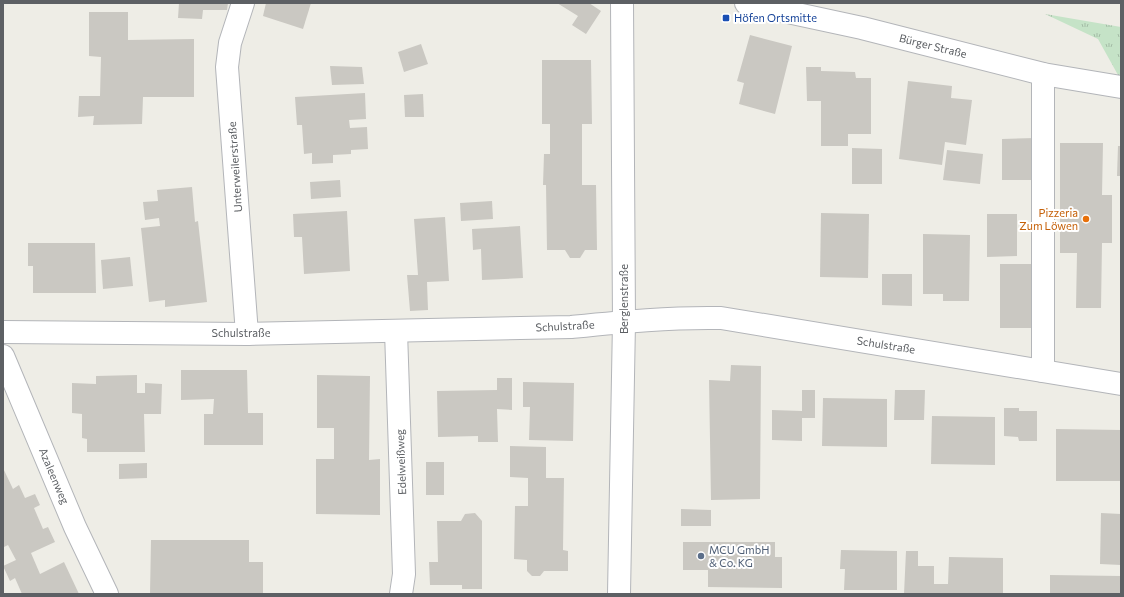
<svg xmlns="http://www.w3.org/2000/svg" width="1124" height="597" viewBox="0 0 1124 597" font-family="Commissioner,sans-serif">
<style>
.grass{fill:url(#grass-tufts)}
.building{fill:#cac8c2}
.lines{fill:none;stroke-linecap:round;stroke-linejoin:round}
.minor-casing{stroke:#b3b5b9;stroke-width:24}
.minor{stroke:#fff;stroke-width:22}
.transit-dot{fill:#1a4fb4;stroke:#fff;stroke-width:1.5}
.food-dot{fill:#e8710a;stroke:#fff;stroke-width:1.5}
.service-dot{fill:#5c6f8a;stroke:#fff;stroke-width:1.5}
.labels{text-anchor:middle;stroke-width:4;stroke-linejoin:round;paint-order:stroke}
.transit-label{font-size:11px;fill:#164399;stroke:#fff;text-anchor:start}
.street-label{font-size:11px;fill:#5d6064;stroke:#fff}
.food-label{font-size:11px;fill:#c56008;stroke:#fff;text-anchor:end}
.service-label{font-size:11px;fill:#4e5e75;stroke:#fff;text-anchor:start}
</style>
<defs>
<pattern id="grass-tufts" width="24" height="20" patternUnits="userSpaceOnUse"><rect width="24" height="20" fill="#c5e3c7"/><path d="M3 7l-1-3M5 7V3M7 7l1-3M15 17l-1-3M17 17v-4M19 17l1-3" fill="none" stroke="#a3bba5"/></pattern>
</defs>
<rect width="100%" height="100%" fill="#eeede6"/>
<!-- grass -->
<polygon class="grass" points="1045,14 1121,27 1121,75 1118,75 1098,39"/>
<!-- building -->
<g class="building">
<polygon points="179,3 228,3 227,10 203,10 202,19 178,18"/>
<polygon points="266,3 311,3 303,29 263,16"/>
<polygon points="557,3 589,3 601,11 586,34 572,25 578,16"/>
<polygon points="89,12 128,12 128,40 194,39 194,97 143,97 142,124 93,125 94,116 78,117 79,96 100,96 101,57 89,56"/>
<polygon points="750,35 792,46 775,114 739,104 744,83 737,81"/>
<polygon points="421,44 428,64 404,72 398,52"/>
<polygon points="542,60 591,60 592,124 582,124 582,185 596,185 597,250 585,250 580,258 570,258 565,250 547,250 546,185 543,185 544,154 550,154 550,124 542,124"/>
<polygon points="330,66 362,67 364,84 332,85"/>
<polygon points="806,67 821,67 821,71 855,72 856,78 871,78 871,134 848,134 848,146 821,146 821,101 807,101"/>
<polygon points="908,81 952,86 951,98 972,100 966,145 945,142 942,165 899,159"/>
<polygon points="365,93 366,119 349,120 350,128 367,127 368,149 351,150 351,154 333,155 333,163 312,164 312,153 304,154 302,125 297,125 295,97"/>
<polygon points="423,94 424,117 405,117 404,95"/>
<polygon points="1036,138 1036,180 1002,180 1002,139"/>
<polygon points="1060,143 1103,143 1102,195 1112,195 1112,243 1102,243 1101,308 1076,308 1077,253 1060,253"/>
<polygon points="1118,146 1121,146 1121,176 1117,176"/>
<polygon points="852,148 882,149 882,184 852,184"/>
<polygon points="947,150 983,154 980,184 943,180"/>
<polygon points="340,180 341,197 311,199 310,182"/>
<polygon points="192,187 195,222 198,221 207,302 165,307 165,300 149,302 141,228 160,226 159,218 145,220 143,202 158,201 157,190"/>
<polygon points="492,201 493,219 461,221 460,203"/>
<polygon points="347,211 350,271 304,274 302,237 294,237 293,214"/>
<polygon points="821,213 869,214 868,278 820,277"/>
<polygon points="987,214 1017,214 1017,256 987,257"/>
<polygon points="445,217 449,281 427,282 428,310 410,311 407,275 418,275 414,219"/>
<polygon points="520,226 523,278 482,280 481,249 473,250 472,229"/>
<polygon points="923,234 970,235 969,301 943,301 943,294 923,294"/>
<polygon points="28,243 95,243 96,293 33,293 33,266 28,266"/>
<polygon points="130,257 133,286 103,289 101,260"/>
<rect x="1000" y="264" width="36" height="64"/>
<polygon points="882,274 912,274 912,306 882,305"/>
<polygon points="731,365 761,366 760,499 711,500 709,380 730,381"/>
<polygon points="181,370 247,370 248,413 263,413 263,445 204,445 204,414 213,414 214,399 181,400"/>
<polygon points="137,375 137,393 145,393 145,383 162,384 161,414 144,414 145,452 87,452 87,439 82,438 82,414 72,413 72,383 96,384 96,376"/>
<polygon points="317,375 370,376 369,460 380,459 380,515 316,514 316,459 334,459 334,428 317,428"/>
<polygon points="497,378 512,378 512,410 497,409 498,442 478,442 478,436 438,437 437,391 497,390"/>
<polygon points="523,382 574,383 573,441 529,440 530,407 523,407"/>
<polygon points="802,390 815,390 815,418 802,418 802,441 772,440 772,410 802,411"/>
<polygon points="895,390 925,390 924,420 894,420"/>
<polygon points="823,398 887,399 887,447 822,446"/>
<polygon points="1004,408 1019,408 1019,411 1037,411 1037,441 1019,441 1018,437 1004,436"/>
<polygon points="932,416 995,417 995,465 931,464"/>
<polygon points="1056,429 1121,430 1121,481 1056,481"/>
<polygon points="510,446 546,447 546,478 564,478 563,550 568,551 568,571 544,571 540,576 532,576 527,571 527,560 514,559 515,506 528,506 528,478 510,477"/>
<rect x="426" y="462" width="18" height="33"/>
<polygon points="147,463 147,478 119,479 119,464"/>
<polygon points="3,468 13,489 19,485 25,498 35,494 40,505 34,508 43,529 48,527 55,542 31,553 40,574 64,562 79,594 22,594 15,578 10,581 3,566 16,560 8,545 4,547 3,544"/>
<polygon points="681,509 711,510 711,526 681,526"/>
<polygon points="475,513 482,521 482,589 462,589 462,585 430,585 429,562 438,562 437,521 461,521 465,514"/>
<polygon points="1101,513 1121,514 1121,565 1100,564"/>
<polygon points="151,540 249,540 249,562 263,562 263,594 150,594"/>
<polygon points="683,542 775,542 775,557 782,557 782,588 708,587 708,570 683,570"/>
<polygon points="841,550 897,551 897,590 844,590 845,569 840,569"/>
<polygon points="906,551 918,551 918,566 934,566 934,584 948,584 949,557 1003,558 1003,594 904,594"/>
<polygon points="1050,575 1121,576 1121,594 1050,594"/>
</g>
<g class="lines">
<!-- minor casing -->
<g class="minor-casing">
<g id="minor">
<polyline points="243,3 230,43 227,67 247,334"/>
<polyline points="746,3 862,28 1043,74 1121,87"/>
<polyline points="396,331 404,574 401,594"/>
<path d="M3 332 247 334 571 327C621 322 670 317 721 318L1121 384"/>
<polyline points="3,356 75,527 107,594"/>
<polyline points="1043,371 1043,74"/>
<polyline points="619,594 624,322 622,3"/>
</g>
</g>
<!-- minor -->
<use href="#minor" class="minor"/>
</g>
<!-- markers -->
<rect class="transit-dot" x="722" y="14" width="8" height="8" rx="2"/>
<circle class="food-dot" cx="1086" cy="219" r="4"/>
<circle class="service-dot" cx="701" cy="556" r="4"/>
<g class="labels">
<!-- transit labels -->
<g class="transit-label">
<text x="734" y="22">Höfen Ortsmitte</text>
</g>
<!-- street labels -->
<g class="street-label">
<text transform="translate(933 46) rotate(14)" y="4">Bürger Straße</text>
<text transform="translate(235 167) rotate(-94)" y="4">Unterweilerstraße</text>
<text transform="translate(624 299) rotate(-90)" y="4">Berglenstraße</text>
<text transform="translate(565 326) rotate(-3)" y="4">Schulstraße</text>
<text x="241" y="337">Schulstraße</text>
<text transform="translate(886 345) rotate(9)" y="4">Schulstraße</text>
<text transform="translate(401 462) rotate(-92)" y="4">Edelweißweg</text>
<text transform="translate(54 476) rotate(67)" y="4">Azaleenweg</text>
</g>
<!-- food labels -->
<g class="food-label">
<text x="1078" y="217">Pizzeria<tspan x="1078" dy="13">Zum Löwen</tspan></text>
</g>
<!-- service labels -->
<g class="service-label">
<text x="709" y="554">MCU GmbH<tspan x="709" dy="13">&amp; Co. KG</tspan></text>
</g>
</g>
<!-- border -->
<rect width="1124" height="597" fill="none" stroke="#5d6064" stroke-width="8"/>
</svg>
